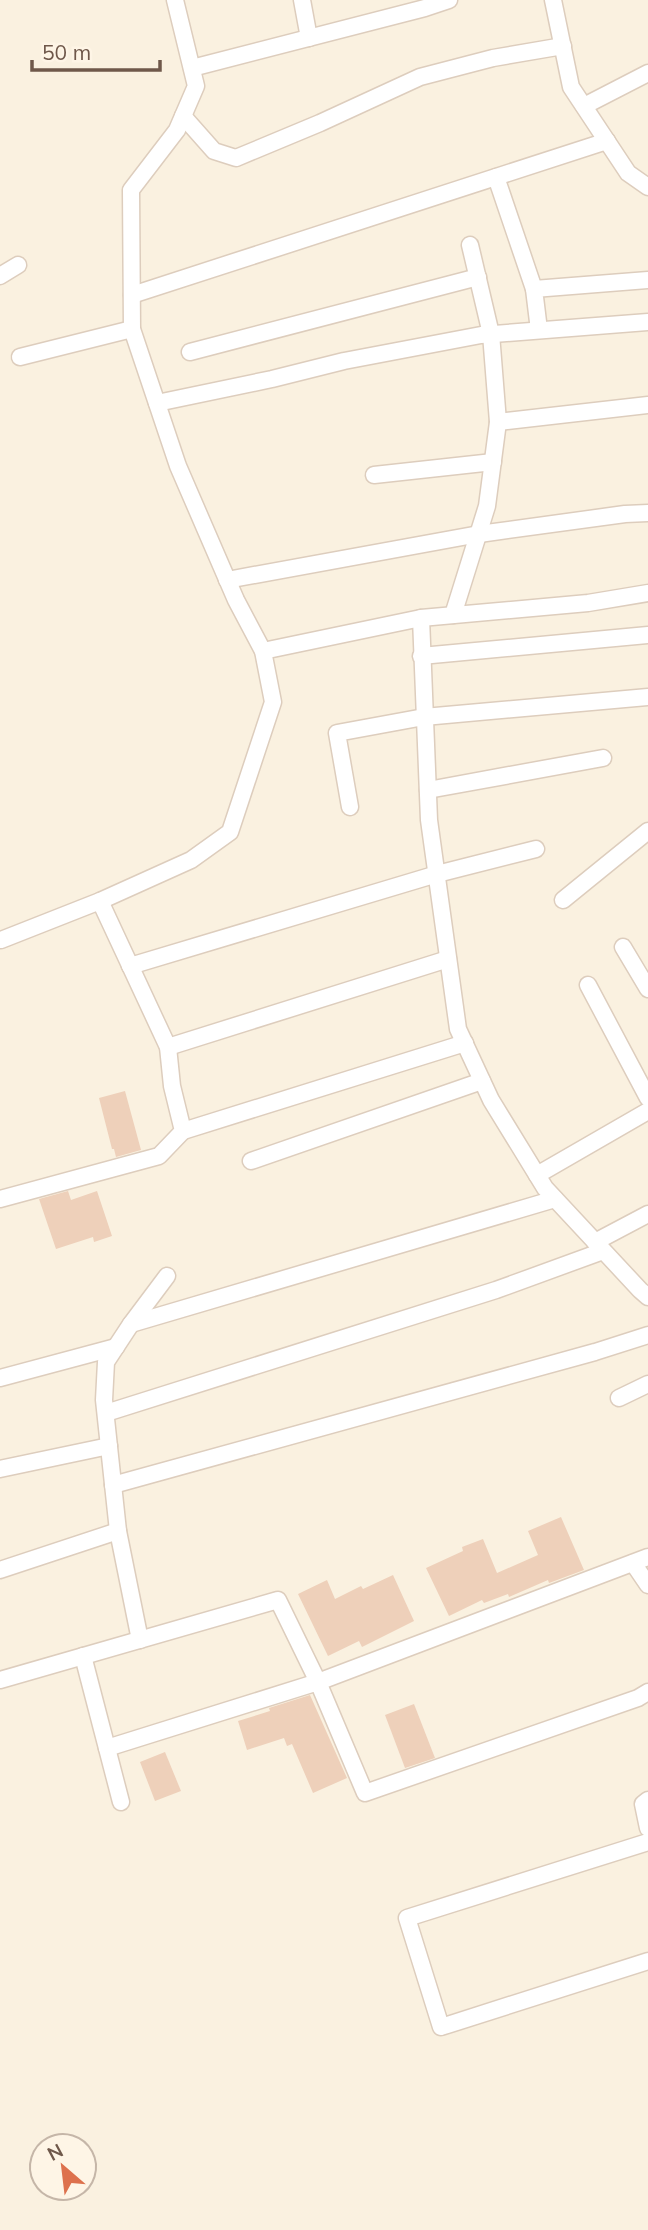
<svg xmlns="http://www.w3.org/2000/svg" width="648" height="2230" viewBox="0 0 648 2230" font-family="Mulish,sans-serif">
<style>
.building{fill:#eed0ba}
.lines{fill:none;stroke-linecap:round;stroke-linejoin:round}
.minor-casing{stroke:#ddcdbd;stroke-width:19}
.minor{stroke:#fff;stroke-width:16}
</style>
<rect width="100%" height="100%" fill="#faf1e0"/>
<!-- building -->
<g class="building">
<polygon points="125,1091 141,1150 116,1157 114,1149 112,1149 99,1098"/>
<polygon points="68,1191 71,1200 97,1191 112,1236 94,1242 93,1237 56,1249 39,1199"/>
<polygon points="561,1517 584,1570 549,1583 548,1580 509,1597 508,1594 484,1603 482,1600 449,1616 426,1568 463,1551 462,1547 483,1539 497,1573 538,1555 528,1531"/>
<polygon points="393,1575 414,1621 362,1647 359,1641 328,1656 298,1594 327,1580 335,1599 361,1586 363,1589"/>
<polygon points="310,1695 347,1778 313,1793 292,1744 287,1746 284,1738 247,1750 238,1721 270,1711 269,1708"/>
<polygon points="414,1704 435,1758 405,1768 385,1715"/>
<polygon points="165,1752 181,1791 155,1801 140,1762"/>
</g>
<g class="lines">
<!-- minor casing -->
<g class="minor-casing">
<g id="minor">
<polyline points="302,0 309,38"/>
<polyline points="553,0 571,87 628,173 648,187"/>
<polyline points="192,68 425,8 449,0"/>
<polyline points="584,106 648,73"/>
<polyline points="183,116 214,151 236,158 320,123 420,77 493,58 563,46"/>
<polyline points="496,177 534,289"/>
<polyline points="0,276 18,265"/>
<polyline points="132,295 607,141"/>
<polyline points="539,330 534,289 648,280"/>
<polyline points="190,352 478,277"/>
<polyline points="20,357 132,329"/>
<polyline points="157,403 272,379 344,361 481,335 648,322"/>
<polyline points="498,422 648,405"/>
<polyline points="374,475 493,462"/>
<polyline points="227,580 479,534 625,514 648,513"/>
<polyline points="453,615 487,506 498,422 491,334 470,245"/>
<polyline points="421,618 429,820 458,1029 491,1100 545,1188 640,1290 648,1297"/>
<polyline points="263,651 421,618 588,603 648,593"/>
<polyline points="421,656 648,635"/>
<polyline points="428,790 603,758"/>
<polyline points="350,807 337,733 424,717 648,697"/>
<polyline points="563,900 648,831"/>
<polyline points="1,940 100,901 191,860 230,832 273,702 263,651 236,600 178,466 132,329 131,190 177,130 196,86 175,0"/>
<polyline points="623,947 648,989"/>
<polyline points="130,966 437,874 536,849"/>
<polyline points="588,985 648,1098"/>
<polyline points="168,1047 448,959"/>
<polyline points="183,1131 465,1043"/>
<polyline points="251,1161 482,1081"/>
<polyline points="537,1175 648,1111"/>
<polyline points="0,1199 159,1156 183,1131 172,1086 168,1047 100,901"/>
<polyline points="595,1242 648,1214"/>
<polyline points="131,1324 555,1199"/>
<polyline points="0,1378 116,1347"/>
<polyline points="619,1398 648,1384"/>
<polyline points="106,1413 496,1290 603,1251"/>
<polyline points="0,1469 109,1446"/>
<polyline points="113,1485 595,1352 648,1335"/>
<polyline points="633,1563 648,1585"/>
<polyline points="0,1570 118,1531"/>
<polyline points="140,1640 118,1531 104,1400 106,1362 131,1324 167,1276"/>
<polyline points="83,1656 121,1802"/>
<polyline points="0,1680 278,1600 318,1682 648,1557"/>
<polyline points="107,1748 318,1682 365,1793 638,1698 648,1692"/>
<polyline points="648,1800 643,1804 648,1828"/>
<polyline points="648,1842 407,1918 441,2027 648,1961"/>
</g>
</g>
<!-- minor -->
<use href="#minor" class="minor"/>
</g>
<!-- north arrow -->
<g transform="translate(63 2167) rotate(332)"><circle r="33" fill="#fef5e6" stroke="#c5b6a8" stroke-width="2"/>
<path d="M0-5L12 26L0 18L-12 26Z" fill="#dd714d"/>
<text y="-10" font-size="19" font-weight="bold" text-anchor="middle" fill="#6f584a">N</text>
</g>
<!-- scale -->
<path d="M32 60v10h128v-10" fill="none" stroke="#6f584a" stroke-width="3.5"/>
<text x="42" y="60" font-size="21" fill="#6f584a" stroke="#fef5e6" stroke-width="5" paint-order="stroke">50 m</text>
</svg>
